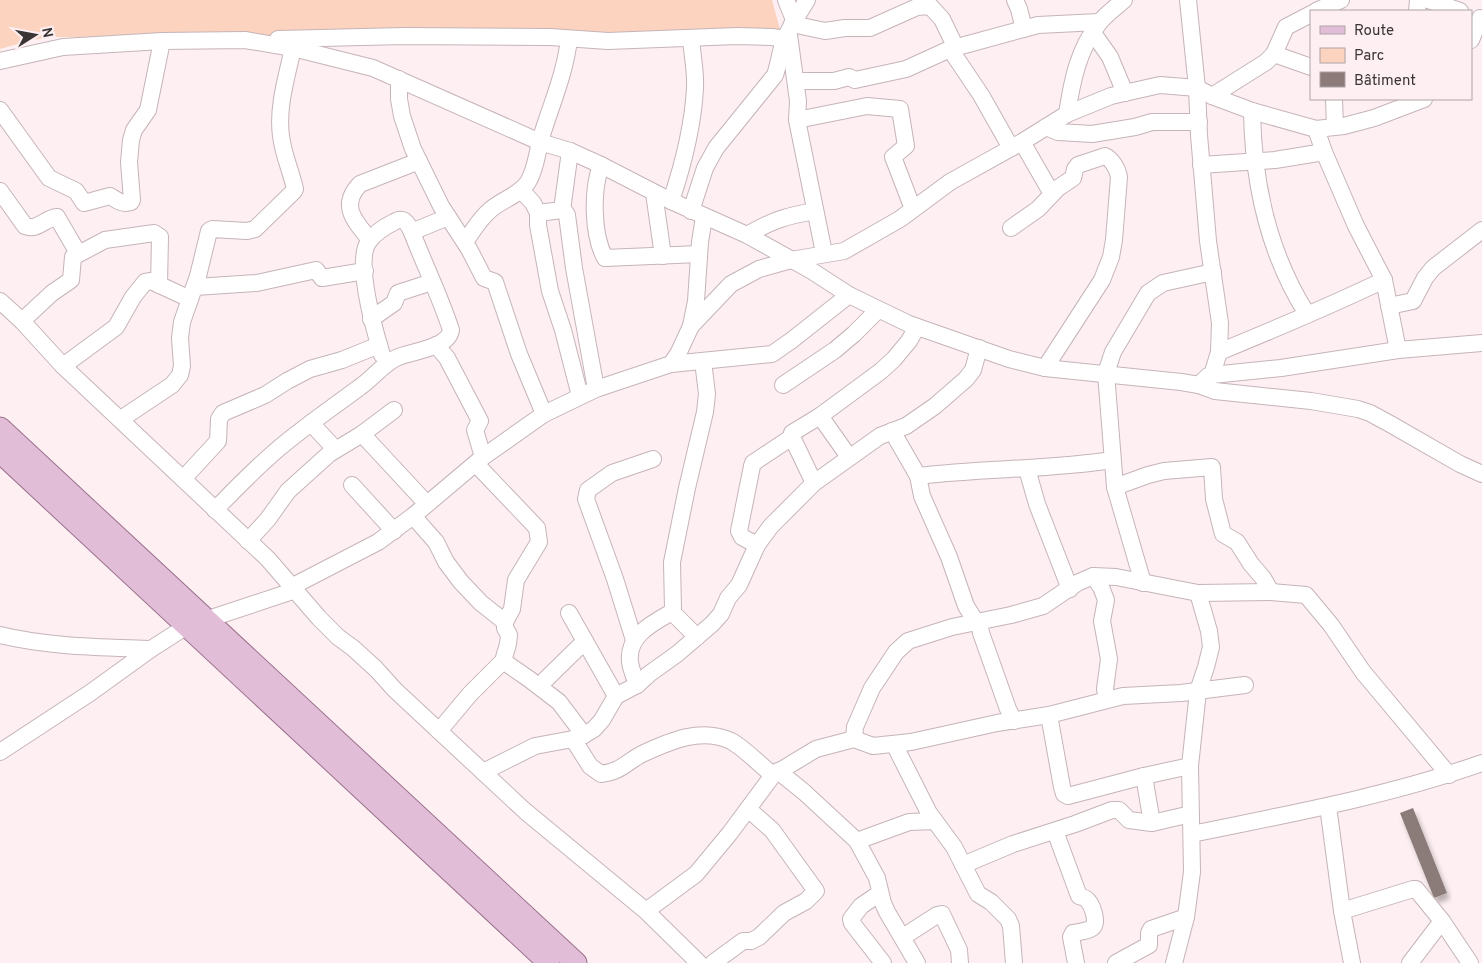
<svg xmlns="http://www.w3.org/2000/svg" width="1482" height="963" viewBox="0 0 1482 963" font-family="Overpass,sans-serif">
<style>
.green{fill:#fbd3bf}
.building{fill:#8c7b79;filter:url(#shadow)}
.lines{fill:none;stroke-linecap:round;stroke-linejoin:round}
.minor-casing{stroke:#c6b4b8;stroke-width:18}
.major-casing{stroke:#9b708d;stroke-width:23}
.minor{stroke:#fff;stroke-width:16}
.major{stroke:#e2bdd7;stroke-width:21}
</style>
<defs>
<filter id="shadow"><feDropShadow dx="3" dy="5.5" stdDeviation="2.5" flood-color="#0004"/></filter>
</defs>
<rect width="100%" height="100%" fill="#fdeff2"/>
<!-- green -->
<polygon class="green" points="0,0 772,0 781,33 53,37 32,40 0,49"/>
<!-- building -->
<polygon class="building" points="1413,808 1447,893 1434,898 1400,813"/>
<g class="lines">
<!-- minor casing -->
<g class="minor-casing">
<g id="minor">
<polyline points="786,0 794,20"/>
<polyline points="1015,0 1019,9 1024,29"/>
<polyline points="1188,0 1197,88 1199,135 1208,241 1220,323 1219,352 1212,375 1208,376 1199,385"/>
<polyline points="1428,0 1460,11"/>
<polyline points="1316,11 1341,0"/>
<polyline points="1417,11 1418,0"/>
<polyline points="792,24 825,31 845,28 870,28 917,7 930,6 942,19 956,48"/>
<polyline points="1093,33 1110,57 1125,93"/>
<polyline points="789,35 798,101 797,120 824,253"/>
<polyline points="278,39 405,36 550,37 608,41 737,36 772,37 778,38 783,42"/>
<polyline points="1471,40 1480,18"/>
<polyline points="950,49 981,95 1011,148"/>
<polyline points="1274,54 1311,67"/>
<polyline points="0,61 63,47 162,41 245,40 293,48 373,68 540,142 570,151 601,165 671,201 747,235 812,271 849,295 909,324 1009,359 1045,368 1181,382 1199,385 1215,391 1311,401 1358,409 1370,413 1392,425 1460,464 1482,474"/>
<polyline points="399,79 399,99 402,116 413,149 441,206 469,249 484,278 495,282 519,354 544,414"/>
<polyline points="796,81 834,81 849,77 855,80 906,69 950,49 1038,25 1099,22"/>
<polyline points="1212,96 1266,62 1274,54 1286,27 1311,14"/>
<polyline points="1334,99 1335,127"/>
<path d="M0 110 49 178 76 191 84 203 110 196C117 200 122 205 131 202L132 200 129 162 131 140 134 130 148 110 162 41"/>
<path d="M1252 111C1253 182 1269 254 1307 314"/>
<path d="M1067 114C1072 81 1078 50 1099 23 1105 15 1116 7 1124 0"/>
<polyline points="797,120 867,106 900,109 906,146 893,157 913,209"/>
<polyline points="1046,127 1058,132 1092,134 1135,127 1152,122 1199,122"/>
<polyline points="1316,129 1324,152 1356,226 1384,280 1398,350"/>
<polyline points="1022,142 1052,194"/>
<path d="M601 165C592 190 592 234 605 258L699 254"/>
<polyline points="1201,165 1275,160 1324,152"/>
<polyline points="521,190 533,203 538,213 562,210 565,212 567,215 574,268 596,389"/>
<path d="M0 191 25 226C38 231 45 218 57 217L78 253"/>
<polyline points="654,193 663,256"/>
<path d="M671 201C683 165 693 127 695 88 696 72 692 54 691 38"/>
<polyline points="562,210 570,151"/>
<path d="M691 211 705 168 716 148 775 75C779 64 780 52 784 41 790 26 799 13 807 0"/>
<polyline points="538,213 538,225 550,291 563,330 580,396"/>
<path d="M1011 228 1038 209 1058 188 1073 178 1075 169 1078 165 1105 156C1112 159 1118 170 1119 177L1114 240 1111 257 1102 280 1045 368"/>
<path d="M747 235C773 220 786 216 815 211"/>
<path d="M370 240C355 221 339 206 360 184L419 161"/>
<path d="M465 242C472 232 479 220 488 212 500 200 519 196 528 182 536 169 537 153 541 138 551 105 565 74 569 39"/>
<polyline points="195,287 257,283 316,270 322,278 365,271"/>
<polyline points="0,301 22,321 63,366 268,559 319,618 338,637 353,648 376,669 395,690 525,811 646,911 699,963"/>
<polyline points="1389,306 1413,301 1425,278 1433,268 1482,230"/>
<polyline points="371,319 394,303 398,293 432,282"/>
<polyline points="22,321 52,293 71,280 73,257 105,240 154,233 160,237 159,285"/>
<polyline points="691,326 731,284 759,269 791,260 844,251 900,219 950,182 1022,142 1067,114 1111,96 1160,85 1197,88 1212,96 1252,111 1316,129 1344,126 1374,118 1424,99"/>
<polyline points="436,345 447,358 480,421 475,430 483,457"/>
<path d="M1219 352C1275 329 1330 306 1384 280"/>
<path d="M382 355C375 332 354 261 369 241 375 233 386 226 394 222 404 216 407 223 411 230L414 231 448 217"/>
<polyline points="671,364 772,354 792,340 849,295"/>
<polyline points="63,366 116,327 133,297 145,282 151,281 190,299"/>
<polyline points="1212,375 1281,368 1398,350 1482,343"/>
<polyline points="783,385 835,350 854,334 878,310"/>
<polyline points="820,416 849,457"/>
<path d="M121 419 172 385 180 375 182 366 180 338 182 322 198 276 209 231 212 229 247 231 255 229 294 191 295 189C291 171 283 154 281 136 277 107 287 76 293 48"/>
<polyline points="311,423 335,449"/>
<polyline points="892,431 918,476 922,496 949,557 966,606 976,622"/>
<polyline points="362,434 427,504"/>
<polyline points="1027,469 1037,504 1070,589"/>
<path d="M918 476C983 468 1048 470 1112 460"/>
<polyline points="183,479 218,441 219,419 223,413 265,395 287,381 310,369 342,360 379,345"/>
<polyline points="814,483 792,437 792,433 820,416 881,371 894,359 909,341 917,327"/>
<polyline points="352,485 394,531"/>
<polyline points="1115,487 1148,475 1164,471 1212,467 1214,499 1223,534 1237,542 1251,564 1263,578 1271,592"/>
<path d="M215 510C235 489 256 468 278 449 304 427 333 407 360 387 373 378 382 365 396 358 410 351 448 349 451 330 440 296 424 264 411 230"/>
<polyline points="413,516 436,542 446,562 461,582 481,603 505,622"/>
<polyline points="248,541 268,519 288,491 329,454 362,434 394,410"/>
<polyline points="757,545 742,537 739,531 752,466 753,463 792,437"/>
<polyline points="1093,576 1101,587 1106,600 1102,621 1109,659 1105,689 1107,699"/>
<polyline points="1143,583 1115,487 1106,373 1113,352 1148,293 1163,283 1213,272"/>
<polyline points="293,586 378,542 413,516 483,457 544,414 596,389 671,364 678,354 691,326 696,301 700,242 704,217"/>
<polyline points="672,612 697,637"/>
<polyline points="569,613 616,696"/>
<polyline points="979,622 981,633 1008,709 1014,721"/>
<path d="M0 635C50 647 100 647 151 649"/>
<polyline points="634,640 615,579 586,499 588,490 612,473 653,459"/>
<polyline points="503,661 529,679 559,702 584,735"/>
<path d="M637 685C635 678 631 670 630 662 627 635 653 623 672 612L673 609 672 562 687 488 705 412 707 394 703 361"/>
<polyline points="539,686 585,641"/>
<polyline points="1049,715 1062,787 1064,794 1068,796 1144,776 1190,766"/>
<polyline points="439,731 470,694 503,661 508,644 509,635 505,628 505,622 512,609 516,580 539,542 537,528 476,464"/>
<path d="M573 739 590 766 601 774C622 771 625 763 642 754 670 741 701 727 731 741 743 747 761 766 773 775"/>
<polyline points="854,739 873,746 911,742 997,723 1049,715 1123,696 1181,693 1245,685"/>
<polyline points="894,744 929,813 954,847 978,894 991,902 1008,919 1011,926 1014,963"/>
<polyline points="0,752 90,693 151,649 187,626 296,590"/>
<polyline points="778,771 804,792 857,841 877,878 883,903 887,912 917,963"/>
<polyline points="483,772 535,746 573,739 584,735 594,729 602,720 616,696 637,685 649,674 677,654 712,624 721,614 728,598 739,585 757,545 771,526 814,483 880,436 906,426 935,406 966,379 973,370 979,348"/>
<polyline points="1144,776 1152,823"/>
<polyline points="1328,806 1342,911 1352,963"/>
<path d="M1055 831 1079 896C1081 897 1084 897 1086 899 1092 903 1099 923 1092 928 1088 931 1079 932 1073 933L1071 937 1076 963"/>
<path d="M1192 834C1289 814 1388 796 1482 763"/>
<polyline points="857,841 909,822 935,821"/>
<polyline points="963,865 1013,844 1075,824 1112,810 1119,810 1129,820 1152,823 1191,814"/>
<polyline points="880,893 861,906 851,919 852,923 883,963"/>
<polyline points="646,911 696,874 730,833 773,775 816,749 854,739 855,727 872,688 896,652 908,641 952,627 1011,615 1043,606 1077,583 1093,576 1116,577 1198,593 1271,592 1306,595 1331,625 1363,672 1449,775"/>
<polyline points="1342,911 1413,889 1416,889 1442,921 1470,963"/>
<polyline points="903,937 937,915 942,914 959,950 960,963"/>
<polyline points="713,963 743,941 751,941 759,937 784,913 806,901 816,891 772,830 748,809"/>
<polyline points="1116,963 1149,945 1149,933 1151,929 1186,917"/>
<polyline points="1174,963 1186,917 1192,872 1190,766 1198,691 1206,667 1211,647 1209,631 1198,593"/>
<polyline points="1410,963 1442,921"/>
</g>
</g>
<!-- major casing -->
<g class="major-casing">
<g id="major">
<polyline points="0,428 576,963"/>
<polyline points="0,452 549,963"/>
</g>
</g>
<!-- minor -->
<use href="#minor" class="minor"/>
<!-- major -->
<use href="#major" class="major"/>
</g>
<!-- legend -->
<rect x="1310" y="10" width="162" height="90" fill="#fdeff2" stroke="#afa4a6"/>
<rect x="1320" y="26" width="25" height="8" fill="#e2bdd7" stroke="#afa4a6"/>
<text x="1354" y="35" font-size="15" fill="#3b3435">Route</text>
<rect x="1320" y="48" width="25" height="15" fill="#fbd3bf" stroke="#afa4a6"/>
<text x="1354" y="60" font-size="15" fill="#3b3435">Parc</text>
<rect x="1320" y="72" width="25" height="15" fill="#8c7b79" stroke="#afa4a6"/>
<text x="1354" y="85" font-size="15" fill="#3b3435">Bâtiment</text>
<!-- north arrow -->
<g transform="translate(35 35) rotate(79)" stroke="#fdeff2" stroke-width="4" paint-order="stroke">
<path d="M0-4L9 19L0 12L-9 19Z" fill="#3b3435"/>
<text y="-8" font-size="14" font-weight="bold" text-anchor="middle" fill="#3b3435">N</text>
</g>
</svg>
